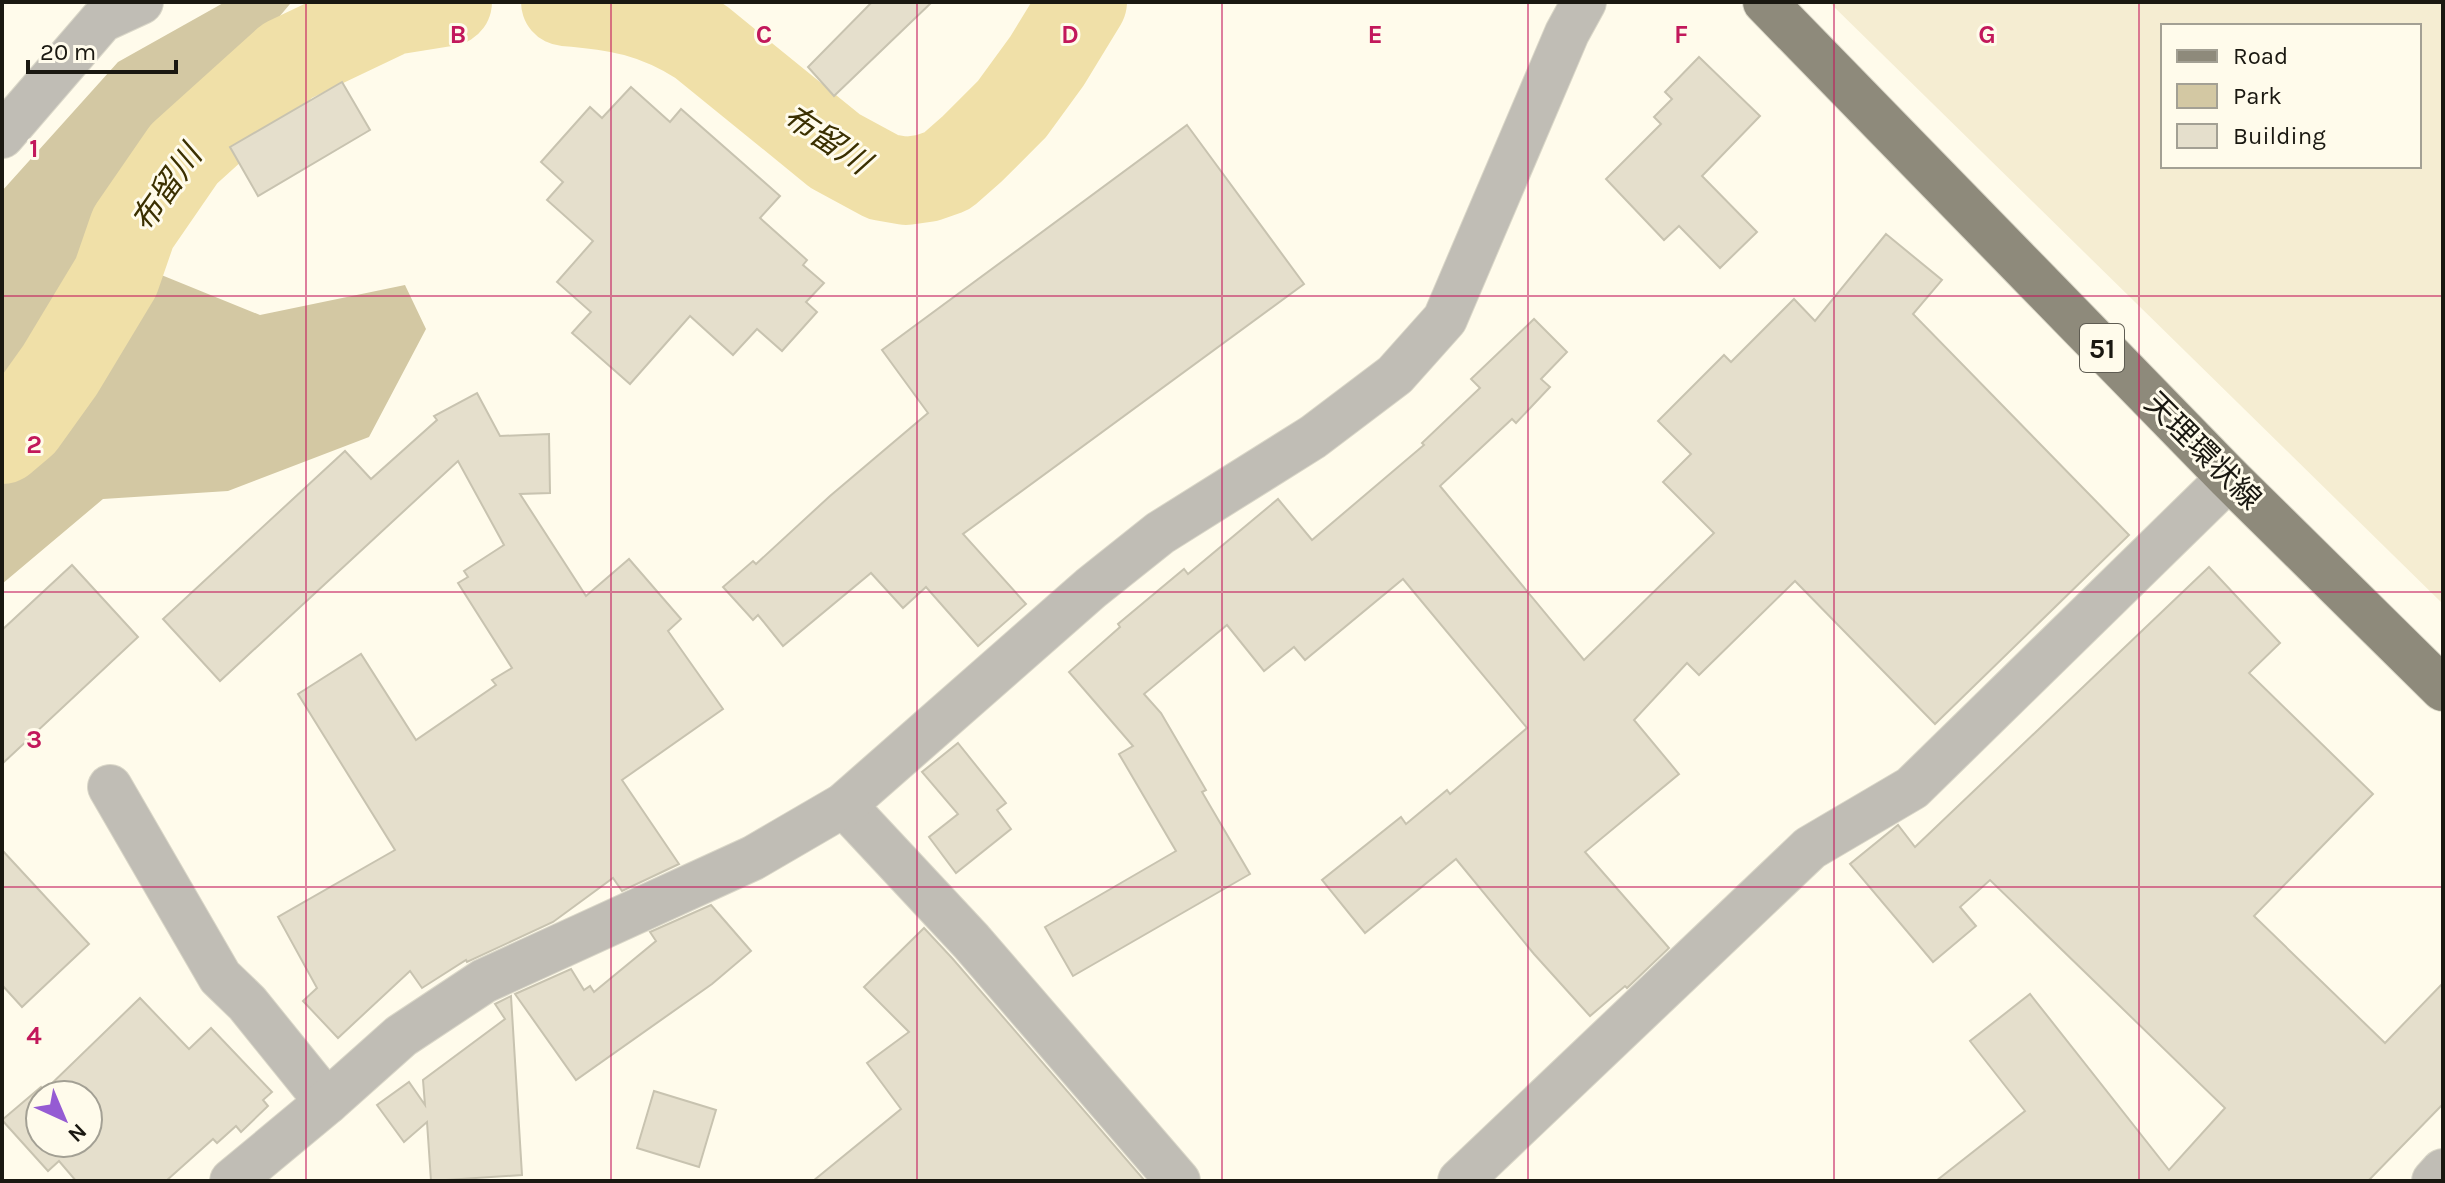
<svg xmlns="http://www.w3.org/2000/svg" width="2445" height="1183" viewBox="0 0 2445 1183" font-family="Karla,'Noto Sans JP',sans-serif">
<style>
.built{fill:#f5edd2;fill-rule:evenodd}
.green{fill:#d3c8a3}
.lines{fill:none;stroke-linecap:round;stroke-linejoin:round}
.river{stroke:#f0e0a8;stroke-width:88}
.building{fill:#e5dfcc;stroke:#c8c3b0;stroke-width:2;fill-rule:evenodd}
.minor-casing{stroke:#dad7c8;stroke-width:46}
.major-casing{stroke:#dad7c8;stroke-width:46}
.minor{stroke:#c0bdb5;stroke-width:44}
.major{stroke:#8e8a7b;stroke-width:44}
.grid{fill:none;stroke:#c2185b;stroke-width:2;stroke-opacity:0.55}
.labels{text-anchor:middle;stroke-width:6;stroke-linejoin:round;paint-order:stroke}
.shield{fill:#fffbeb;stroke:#5f5c52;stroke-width:2}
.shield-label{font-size:28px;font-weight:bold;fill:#1a1811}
.street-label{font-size:30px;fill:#1a1811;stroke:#fffbeb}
.water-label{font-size:32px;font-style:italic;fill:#3b3001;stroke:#fffbeb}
.grid-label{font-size:26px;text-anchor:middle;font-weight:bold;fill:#c2185b;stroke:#fffbeb;stroke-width:6;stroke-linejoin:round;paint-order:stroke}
</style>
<rect width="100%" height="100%" fill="#fffbeb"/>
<!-- built -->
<path class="built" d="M1829 2H2443V604ZM2163 26H2419V166H2163Z"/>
<!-- green -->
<polygon class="green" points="225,2 290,4 211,97 111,193 154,272 260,315 405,285 426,329 369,437 228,491 103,499 2,584 2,191 118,62"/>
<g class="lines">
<!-- river -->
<g class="river">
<path d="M565 2C618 6 655 13 701 42L835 151 883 177 906 181 927 178 947 171 972 149 1012 109 1047 61 1083 2"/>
<polyline points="2,440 22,423 60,370 116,277 133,228 184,154 287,61 392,11 448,2"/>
</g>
</g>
<!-- building -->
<g class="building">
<polygon points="872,2 932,2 834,96 808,67"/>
<polygon points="1699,57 1760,116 1702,176 1757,232 1720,268 1679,226 1664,240 1606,179 1661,124 1654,117 1672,99 1665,92"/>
<polygon points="342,82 370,130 258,196 230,147"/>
<polygon points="631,87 670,122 681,109 780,196 760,218 807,260 803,265 824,283 806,302 817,312 782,351 757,329 733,355 690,316 630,384 572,333 591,312 557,282 593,241 547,200 563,182 541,162 590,107 602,118"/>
<polygon points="1187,125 1304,284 963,534 1026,604 978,646 926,587 903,608 871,573 783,646 758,615 753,620 723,587 753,561 756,564 830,496 928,413 882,350"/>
<polygon points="1886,234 1942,280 1913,314 2129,535 1935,724 1795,581 1699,675 1687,663 1634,720 1679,774 1585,852 1669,948 1627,988 1625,986 1590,1016 1534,954 1456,859 1365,933 1322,880 1401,817 1406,824 1447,790 1450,794 1527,728 1403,579 1305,660 1294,647 1264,671 1227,625 1144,694 1161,713 1206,790 1202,792 1250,874 1073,976 1045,927 1176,851 1119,754 1133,746 1069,672 1120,627 1118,624 1184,569 1188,574 1278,499 1312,540 1424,445 1422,443 1480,388 1471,379 1534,319 1567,352 1541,379 1550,387 1516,423 1512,419 1440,486 1584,660 1714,533 1663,482 1691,454 1658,421 1724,355 1731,362 1794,299 1815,321"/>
<polygon points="477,393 500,436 549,434 550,493 520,494 586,596 629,559 681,619 668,631 723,709 622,780 679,864 622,891 613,878 553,922 467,962 466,960 422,988 410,971 338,1038 303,1001 317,988 278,917 395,850 298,694 361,654 416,740 496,685 492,680 512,668 458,583 468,577 464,571 504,545 458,461 220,681 163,619 345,451 371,479 437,420 434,416"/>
<polygon points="72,565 138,637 2,764 2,630"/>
<polygon points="2209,567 2280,643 2249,673 2373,794 2254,916 2385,1043 2443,983 2443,1104 2368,1181 1936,1181 2025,1111 1970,1041 2030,994 2169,1170 2225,1108 1990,880 1960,907 1976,926 1933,962 1850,864 1898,825 1915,847"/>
<polygon points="958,743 1006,803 997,810 1011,829 956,873 929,837 958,814 922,772"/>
<polygon points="2,850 89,944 22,1007 2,985"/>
<polygon points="711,905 751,951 712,984 576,1080 515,994 571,969 584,990 590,986 594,992 656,941 650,932"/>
<polygon points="924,928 952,958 1145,1181 813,1181 901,1109 867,1063 909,1032 864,987"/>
<polygon points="511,996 522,1175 431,1181 427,1122 404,1142 377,1105 409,1082 425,1105 423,1080 505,1019 495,1004"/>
<path d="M140 998 189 1049 211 1028 272 1092 263 1100 268 1106 241 1132 236 1126 217 1143 213 1139 166 1181H76L59 1161 48 1171 2 1120 41 1087 44 1091ZM40 1095H88V1143H40Z"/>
<polygon points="654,1091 716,1110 699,1167 637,1148"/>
</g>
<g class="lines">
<!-- minor casing -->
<g class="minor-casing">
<g id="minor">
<polyline points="2,136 102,20 141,2"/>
<polyline points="110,787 220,977 247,1003 327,1102"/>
<polyline points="844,805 971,941 1178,1181"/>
<polyline points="232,1181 327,1102 401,1036 484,981 753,858 844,805 1091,588 1160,533 1313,437 1395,375 1445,319 1567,33 1584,2"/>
<polyline points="1460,1181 1810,848 1912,788 2229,478"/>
<polyline points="2434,1181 2443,1171"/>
</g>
</g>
<!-- major casing -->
<g class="major-casing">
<polyline id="major" points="1765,2 2229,478 2443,689"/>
</g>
<!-- minor -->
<use href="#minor" class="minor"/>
<!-- major -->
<use href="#major" class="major"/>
</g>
<!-- grid -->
<path class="grid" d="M306 2V1181M611 2V1181M917 2V1181M1222 2V1181M1528 2V1181M1834 2V1181M2139 2V1181M2 296H2443M2 592H2443M2 887H2443"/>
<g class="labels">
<!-- shield labels -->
<rect class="shield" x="2080" y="324" width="44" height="48" rx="6"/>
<g class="shield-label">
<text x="2102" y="358">51</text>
</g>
<!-- street labels -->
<g class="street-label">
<text transform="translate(2203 451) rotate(45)" y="10">天理環状線</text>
</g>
<!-- water labels -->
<g class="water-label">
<text transform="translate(827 139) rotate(34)" y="11">布留川</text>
<text transform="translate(166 188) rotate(-55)" y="11">布留川</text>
</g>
</g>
<g class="grid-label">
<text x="458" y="43">B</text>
<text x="764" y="43">C</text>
<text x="1070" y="43">D</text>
<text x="1375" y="43">E</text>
<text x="1681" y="43">F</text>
<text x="1987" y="43">G</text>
<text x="34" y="157">1</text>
<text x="34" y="453">2</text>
<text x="34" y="748">3</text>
<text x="34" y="1044">4</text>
</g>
<!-- border -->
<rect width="2445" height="1183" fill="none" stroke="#1a1811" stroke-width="8"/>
<!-- legend -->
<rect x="2161" y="24" width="260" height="144" fill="#fffbeb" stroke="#a3a094" stroke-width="2"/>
<rect x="2177" y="50" width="40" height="12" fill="#8e8a7b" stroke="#a3a094" stroke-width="2"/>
<text x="2233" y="64" font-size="24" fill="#1a1811">Road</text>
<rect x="2177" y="84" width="40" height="24" fill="#d3c8a3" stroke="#a3a094" stroke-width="2"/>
<text x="2233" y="104" font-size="24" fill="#1a1811">Park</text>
<rect x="2177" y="124" width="40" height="24" fill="#e5dfcc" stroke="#a3a094" stroke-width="2"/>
<text x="2233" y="144" font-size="24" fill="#1a1811">Building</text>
<!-- north arrow -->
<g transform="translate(64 1119) rotate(136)"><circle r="38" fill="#fffbeb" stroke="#a3a094" stroke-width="2"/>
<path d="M0-6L14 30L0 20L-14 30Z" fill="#955bd3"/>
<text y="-12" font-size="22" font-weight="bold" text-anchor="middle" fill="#1a1811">N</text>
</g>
<!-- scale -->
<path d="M28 60v12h148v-12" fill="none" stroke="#1a1811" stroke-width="4"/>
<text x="40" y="60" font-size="24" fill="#1a1811" stroke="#fffbeb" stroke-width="6" paint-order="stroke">20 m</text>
</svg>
